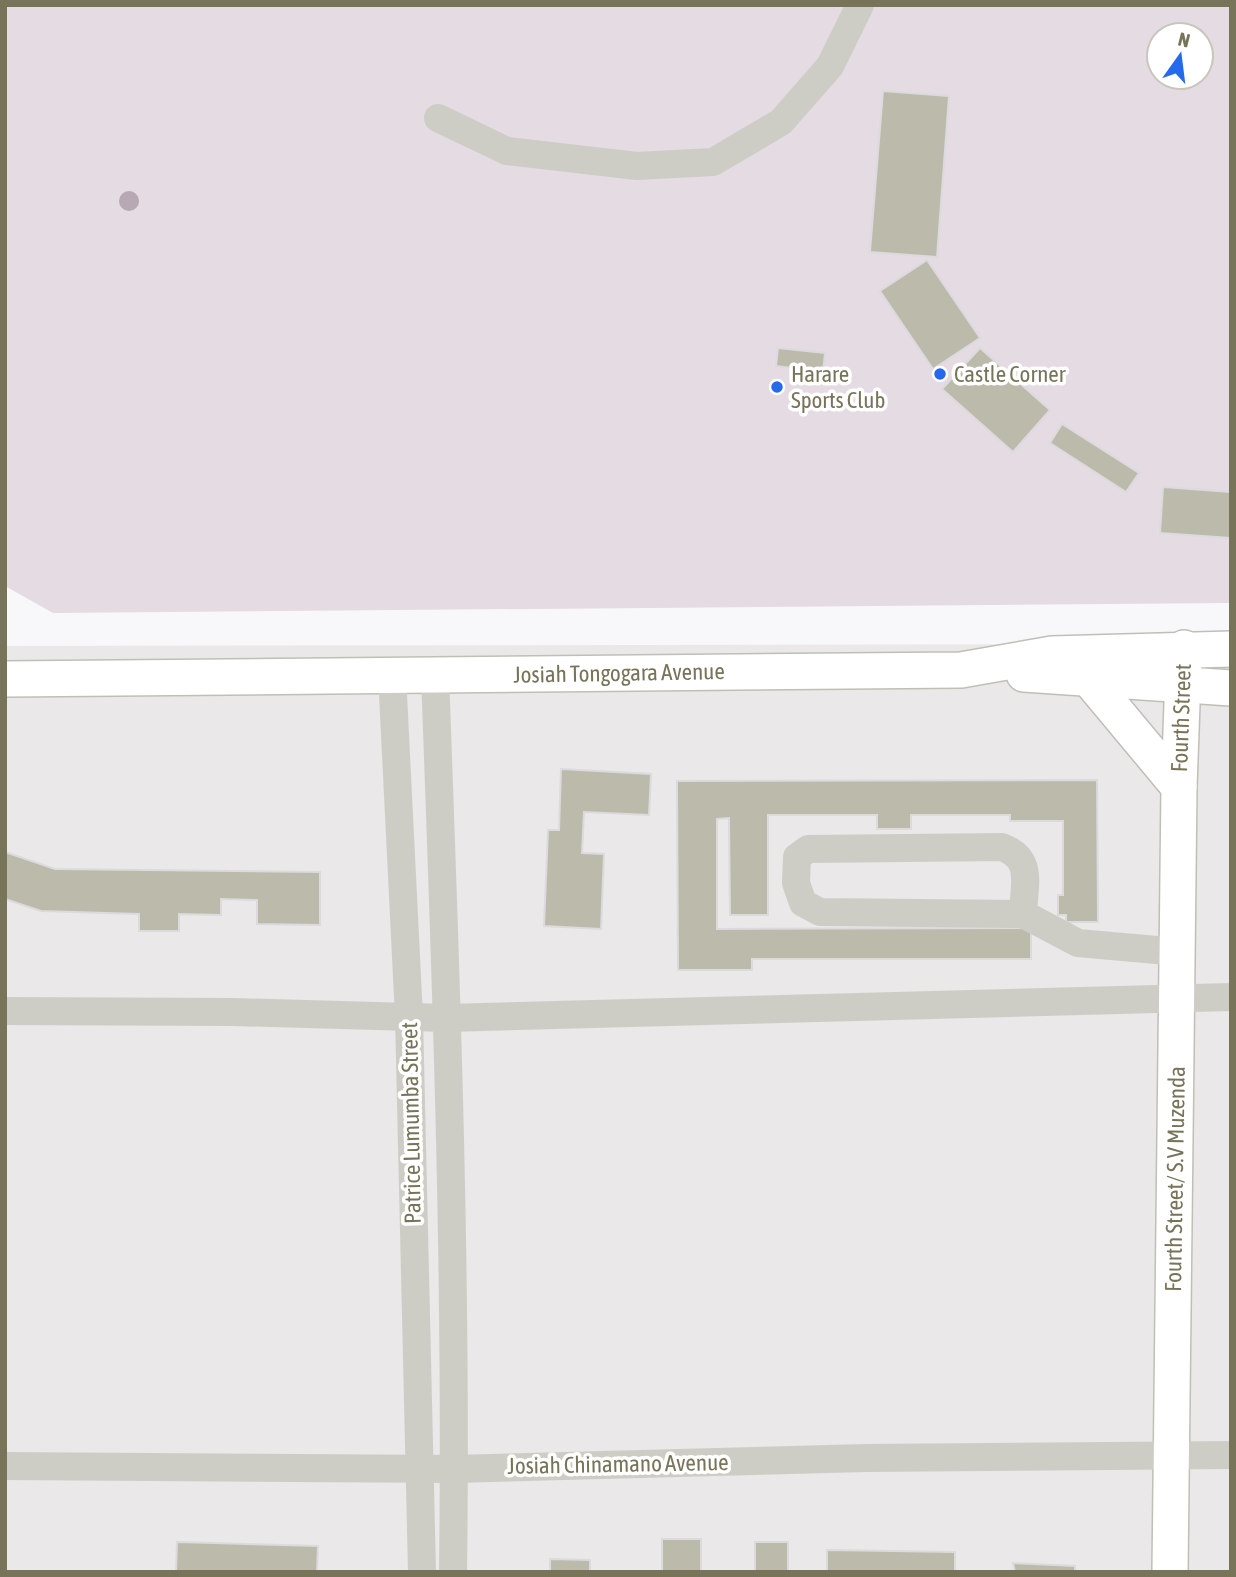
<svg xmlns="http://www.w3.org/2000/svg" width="1236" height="1577" viewBox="0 0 1236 1577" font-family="'Asap Condensed',sans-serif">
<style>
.built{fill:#eae8e8}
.green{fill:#e4dbe3;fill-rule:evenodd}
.building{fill:#bcbaab;stroke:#dbdadc;stroke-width:2}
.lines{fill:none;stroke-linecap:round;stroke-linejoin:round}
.major-casing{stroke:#c0bfb6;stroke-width:38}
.minor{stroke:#cecdc5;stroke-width:28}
.major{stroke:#fff;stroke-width:35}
.tree{fill:#b7a8b4}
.poi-dot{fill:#256aed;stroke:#fff;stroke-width:2.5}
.labels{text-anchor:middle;stroke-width:7;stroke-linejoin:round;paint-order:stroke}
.poi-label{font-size:23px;fill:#78745a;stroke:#fff;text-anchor:start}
.street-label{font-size:23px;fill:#78745a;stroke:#fff}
</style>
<rect width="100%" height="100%" fill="#f8f8fa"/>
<!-- built -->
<polygon class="built" points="1231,644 1231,1572 5,1572 5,646"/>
<!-- green -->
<path class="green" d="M5 5H1231V603L53 613 5 586ZM1159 35H1201V77H1159Z"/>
<!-- building -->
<g class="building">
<polygon points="883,91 949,96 937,257 870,252"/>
<polygon points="927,260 980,338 933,369 880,291"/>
<polygon points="778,348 825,353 823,372 776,366"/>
<polygon points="980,348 1050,410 1013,452 942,389"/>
<polygon points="1062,424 1139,473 1126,492 1050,443"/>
<polygon points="1163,487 1231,492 1231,538 1160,533"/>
<polygon points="561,769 651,774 649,815 584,812 582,853 604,854 601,929 544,926 548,830 559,830"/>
<polygon points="1097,780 1098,922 1066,922 1066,915 1058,915 1058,895 1063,895 1063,821 1010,821 1010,815 911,815 911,829 877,829 877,815 768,815 768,915 730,915 729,818 717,819 717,929 1031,928 1031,959 752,959 752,970 678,970 677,781"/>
<polygon points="5,852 55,869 320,872 320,925 257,924 257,900 221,899 221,915 179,914 179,931 139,931 139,914 41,911 5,899"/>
<rect x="662" y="1539" width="39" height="33"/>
<polygon points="177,1542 318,1546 317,1572 176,1572"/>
<rect x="755" y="1542" width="33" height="30"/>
<polygon points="827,1550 955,1552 955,1572 827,1572"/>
<polygon points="550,1559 590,1560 590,1572 550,1572"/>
<polygon points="1013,1563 1075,1566 1075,1572 1015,1572"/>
</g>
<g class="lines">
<!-- major casing -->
<g class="major-casing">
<g id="major">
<polyline points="1024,674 1231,688"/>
<polyline points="5,679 961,670 1052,654 1231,649"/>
<polyline points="1089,679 1179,787"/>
<polyline points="1170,1572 1179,787 1184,648"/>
</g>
</g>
<!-- minor -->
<g class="minor">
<polyline points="438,118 507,151 637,166 713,162 781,122 830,66 860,5"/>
<polyline points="392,674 409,1017 422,1572"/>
<path d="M435 675C446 973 457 1273 453 1572"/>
<path d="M1023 914C1024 884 1034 859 1002 847L808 849 797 857 796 883 803 903 820 912 1023 914 1078 943 1179 952"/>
<polyline points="5,1011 233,1012 447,1018 1231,997"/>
<polyline points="5,1466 454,1469 866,1458 1231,1455"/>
</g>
<!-- major -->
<use href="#major" class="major"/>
</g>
<!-- trees -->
<circle class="tree" cx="129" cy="201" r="10"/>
<!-- markers -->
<g class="poi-dot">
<circle cx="940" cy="374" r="7"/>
<circle cx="777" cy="387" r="7"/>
</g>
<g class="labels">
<!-- poi labels -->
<g class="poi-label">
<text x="791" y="382">Harare<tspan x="791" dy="26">Sports Club</tspan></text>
<text x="954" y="382">Castle Corner</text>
</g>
<!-- street labels -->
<g class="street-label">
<text transform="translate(619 673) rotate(-1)" y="8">Josiah Tongogara Avenue</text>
<text transform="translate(1181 718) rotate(-88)" y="8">Fourth Street</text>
<text transform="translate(411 1123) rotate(-91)" y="8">Patrice Lumumba Street</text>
<text transform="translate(1175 1179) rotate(-89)" y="8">Fourth Street/ S.V Muzenda</text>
<text transform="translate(618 1464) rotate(-1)" y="8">Josiah Chinamano Avenue</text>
</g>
</g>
<!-- border -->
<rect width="1236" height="1577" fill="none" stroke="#78745a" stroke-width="14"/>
<!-- north arrow -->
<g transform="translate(1180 56) rotate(14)"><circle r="33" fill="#ffffff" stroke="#c9c7bd" stroke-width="2"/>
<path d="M0-5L12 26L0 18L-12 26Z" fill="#256aed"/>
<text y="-10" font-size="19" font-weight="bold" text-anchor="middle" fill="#78745a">N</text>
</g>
</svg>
